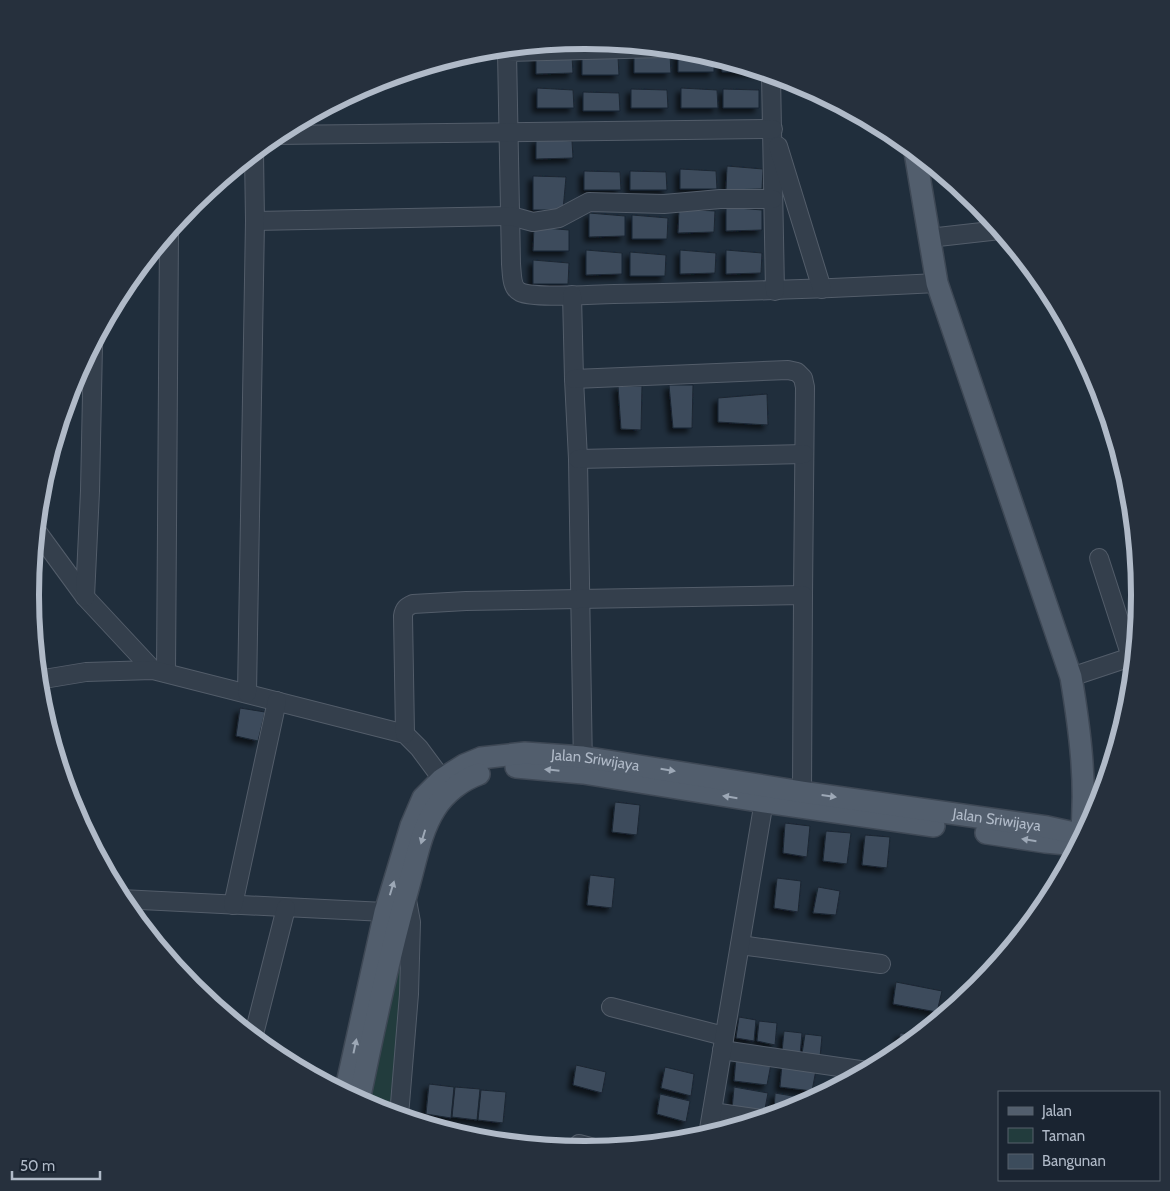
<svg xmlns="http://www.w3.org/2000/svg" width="1170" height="1191" viewBox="0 0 1170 1191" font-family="Cabin,sans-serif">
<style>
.green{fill:#223c3d}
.building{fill:#3c4c5c;stroke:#1c2633;filter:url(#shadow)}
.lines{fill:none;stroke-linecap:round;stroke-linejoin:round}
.minor-casing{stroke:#535d6a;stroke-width:20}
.major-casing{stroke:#3e4855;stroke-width:24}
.minor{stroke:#343f4c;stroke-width:18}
.major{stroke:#525e6d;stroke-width:21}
.oneway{fill:#9da8b6}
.labels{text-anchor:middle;stroke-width:4.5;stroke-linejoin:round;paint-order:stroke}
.street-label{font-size:15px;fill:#b0bac8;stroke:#1a2431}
.rim{fill:none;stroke:#b0bac8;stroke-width:6}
</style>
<defs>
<filter id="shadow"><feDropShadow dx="-4.5" dy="4.5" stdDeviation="2.5" flood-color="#0009"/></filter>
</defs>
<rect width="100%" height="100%" fill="#202e3c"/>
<!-- green -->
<polygon class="green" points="406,898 398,1116 372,1108 359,1101"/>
<!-- building -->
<g class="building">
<polygon points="678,53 702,54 714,57 714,72 678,72"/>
<polygon points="536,54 572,56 573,73 536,74"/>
<polygon points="634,54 670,55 671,73 634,73"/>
<polygon points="582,55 618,57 619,75 582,75"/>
<polygon points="722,60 758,71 758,72 722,72"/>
<polygon points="537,88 573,90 574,108 537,108"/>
<polygon points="681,88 717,90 718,108 681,108"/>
<polygon points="631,89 667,90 668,108 631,108"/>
<polygon points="723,89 759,90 759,108 723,108"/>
<polygon points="583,92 619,93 620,111 583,111"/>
<polygon points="536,139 572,141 573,158 536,159"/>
<polygon points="727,166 763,169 762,189 726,190"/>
<polygon points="680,169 716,171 717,189 680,189"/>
<polygon points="584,171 620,172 621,190 584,190"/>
<polygon points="630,171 666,172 667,190 630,190"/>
<polygon points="533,176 566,177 563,210 533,210"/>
<polygon points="726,207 762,210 762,230 726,231"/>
<polygon points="679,209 715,211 714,232 678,233"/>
<polygon points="589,213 625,216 625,236 589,237"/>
<polygon points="632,215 668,218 667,239 632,239"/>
<polygon points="534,227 569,230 569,251 533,251"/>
<polygon points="586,250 622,253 622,274 586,275"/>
<polygon points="680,250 716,253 715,273 680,274"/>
<polygon points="726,250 762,253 761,273 726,274"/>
<polygon points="630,252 666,255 665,276 630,276"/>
<polygon points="533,260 569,263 568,284 533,284"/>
<polygon points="669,385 693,385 692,428 673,428"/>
<polygon points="618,386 642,386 641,430 621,429"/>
<polygon points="767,394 768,425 718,422 718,398"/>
<polygon points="240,708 265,712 258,741 236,736"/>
<polygon points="615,802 640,805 637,835 612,832"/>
<polygon points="785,823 810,826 807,857 783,853"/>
<polygon points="826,831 851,833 847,864 823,861"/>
<polygon points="865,835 890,837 887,868 862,865"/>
<polygon points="590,875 615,878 612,908 587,905"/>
<polygon points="777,878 801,881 798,912 774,908"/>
<polygon points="818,887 840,891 836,915 813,913"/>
<polygon points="896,982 942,991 937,1012 893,1004"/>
<polygon points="739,1017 756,1020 754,1041 736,1038"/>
<polygon points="759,1021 777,1023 775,1045 757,1041"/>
<polygon points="784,1031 802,1033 800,1055 782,1052"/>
<polygon points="900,1033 914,1034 913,1041 898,1053"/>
<polygon points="805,1034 822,1036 820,1057 802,1054"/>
<polygon points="736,1058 771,1064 767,1085 734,1081"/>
<polygon points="782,1064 816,1070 812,1091 780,1087"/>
<polygon points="576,1065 606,1072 602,1093 573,1085"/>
<polygon points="665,1067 694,1074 691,1096 661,1088"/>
<polygon points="429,1084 454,1087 451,1118 426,1114"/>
<polygon points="455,1087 480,1089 477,1120 452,1117"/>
<polygon points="734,1087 768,1093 764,1114 732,1110"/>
<polygon points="481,1090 506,1092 503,1123 478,1120"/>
<polygon points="775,1093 810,1099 809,1102 797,1108 774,1115"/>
<polygon points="660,1094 690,1101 686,1122 657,1114"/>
<polygon points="724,1121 742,1125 723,1131"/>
</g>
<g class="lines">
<!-- minor casing -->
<g class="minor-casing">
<g id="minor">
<path d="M663 48 507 52 511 264C512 273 511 288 520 292 535 299 594 294 614 294 722 292 829 289 937 283"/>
<polyline points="771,75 775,291"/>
<polyline points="275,135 773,129"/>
<polyline points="778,146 822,289"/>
<polyline points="255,221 511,216 533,222 559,218 589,202 664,204 720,199 773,199"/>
<polyline points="929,238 1000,230"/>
<polyline points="572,295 574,379 578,459 583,769"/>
<polyline points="574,379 788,370 797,372 803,378 805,387 803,595"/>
<polyline points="578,459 804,454"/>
<polyline points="36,530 85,597 153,670"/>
<polyline points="1099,558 1131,657"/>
<polyline points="85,597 90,491 93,345"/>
<polyline points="166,673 169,232"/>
<polyline points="1071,677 1134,656"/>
<polyline points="38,680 86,672 153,670 405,734 419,748 442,779"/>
<polyline points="247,693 255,221 254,153"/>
<path d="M405 734 403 616C404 609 406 607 413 604L466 601 803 595 802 792"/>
<polyline points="121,899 385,912"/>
<polyline points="233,905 277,701"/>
<polyline points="740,945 881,964"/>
<polyline points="611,1007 724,1036"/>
<polyline points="253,1038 286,908"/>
<polyline points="722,1050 867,1071"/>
<polyline points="712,1112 761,1119"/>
<polyline points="399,1116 409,994 411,922 406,895"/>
<polyline points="708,1135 766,789"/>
<polyline points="579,1144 598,1149"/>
</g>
</g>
<!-- major casing -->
<g class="major-casing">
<g id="major">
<path d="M915 152 937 283 1071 677C1080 731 1087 784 1081 839"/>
<polyline points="516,767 583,773 764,802 934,826"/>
<polyline points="986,833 1045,842 1078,845"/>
<path id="s1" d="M345 1093 385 912 411 826 423 798 442 779 464 765 481 758 525 753 583 757 802 792 1047 827 1083 835"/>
<path d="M359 1101C374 1028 389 956 409 885 416 860 421 831 435 809 445 793 462 780 479 774"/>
</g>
</g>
<!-- minor -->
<use href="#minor" class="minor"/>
<!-- major -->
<use href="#major" class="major"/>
</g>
<!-- one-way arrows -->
<defs><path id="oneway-solid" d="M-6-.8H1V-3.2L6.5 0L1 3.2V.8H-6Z" transform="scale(1.25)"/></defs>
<g class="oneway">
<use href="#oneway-solid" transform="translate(552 770) rotate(-174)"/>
<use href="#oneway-solid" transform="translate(668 770) rotate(9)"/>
<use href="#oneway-solid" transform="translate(829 796) rotate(8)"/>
<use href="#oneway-solid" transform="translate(730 797) rotate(-171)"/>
<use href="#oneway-solid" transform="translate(423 837) rotate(107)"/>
<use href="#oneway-solid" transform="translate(1029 840) rotate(-171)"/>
<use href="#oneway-solid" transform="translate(392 888) rotate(-73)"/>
<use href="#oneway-solid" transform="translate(355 1046) rotate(-78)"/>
</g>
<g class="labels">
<!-- street labels -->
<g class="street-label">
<text dy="5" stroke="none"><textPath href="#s1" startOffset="492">Jalan Sriwijaya</textPath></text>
<text dy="5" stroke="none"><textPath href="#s1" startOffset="898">Jalan Sriwijaya</textPath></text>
</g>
</g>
<!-- crop -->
<path d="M0 0H1170V1191H0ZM39 595a546 546 0 1 1 1092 0a546 546 0 1 1-1092 0Z" fill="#26303d" fill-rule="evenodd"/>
<path class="rim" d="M39 595a546 546 0 1 1 1092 0a546 546 0 1 1-1092 0Z"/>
<!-- legend -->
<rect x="998" y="1091" width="162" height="90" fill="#1a2431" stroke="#56606d"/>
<rect x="1008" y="1107" width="25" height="8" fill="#525e6d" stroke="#56606d"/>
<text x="1042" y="1116" font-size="15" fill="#b0bac8">Jalan</text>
<rect x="1008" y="1128" width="25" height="15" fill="#223c3d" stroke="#56606d"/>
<text x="1042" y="1141" font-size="15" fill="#b0bac8">Taman</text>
<rect x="1008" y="1154" width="25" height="15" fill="#3c4c5c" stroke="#56606d"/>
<text x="1042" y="1166" font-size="15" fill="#b0bac8">Bangunan</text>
<!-- scale -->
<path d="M12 1171v8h88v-8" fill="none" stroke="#b0bac8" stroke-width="2.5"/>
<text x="20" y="1171" font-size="15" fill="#b0bac8" stroke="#1a2431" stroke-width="4" paint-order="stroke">50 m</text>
</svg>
